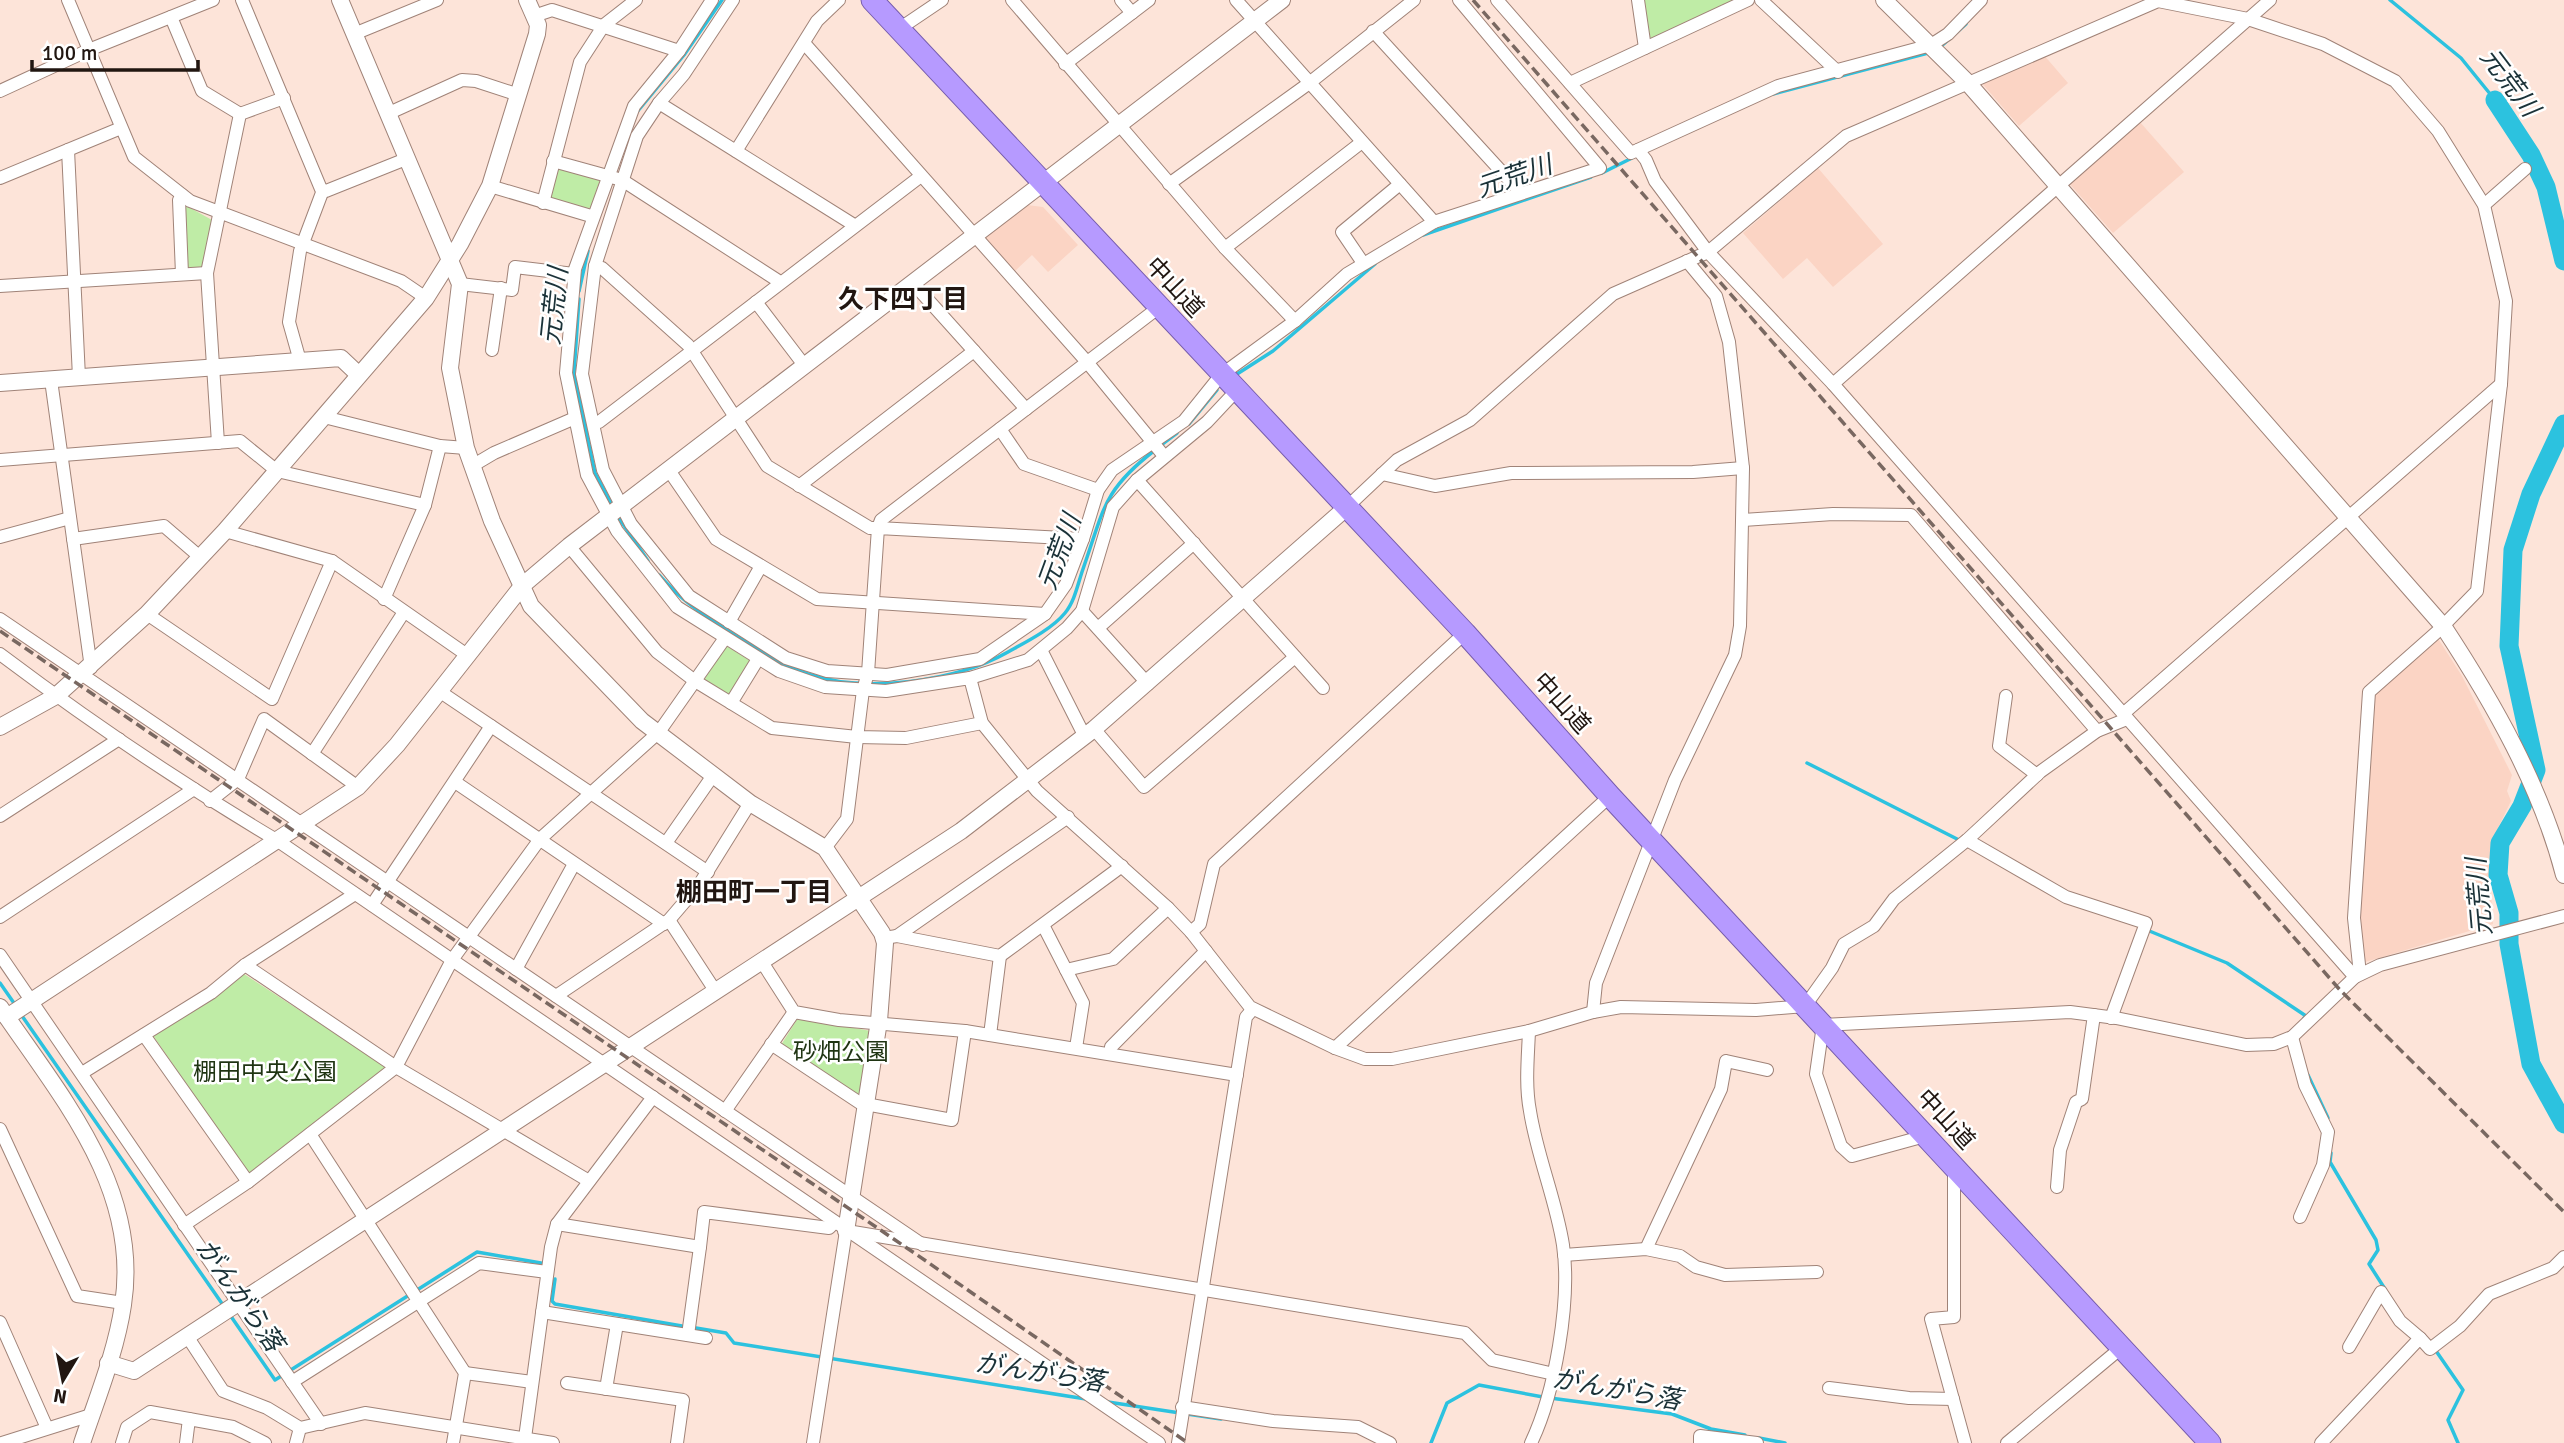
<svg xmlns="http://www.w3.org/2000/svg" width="2564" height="1443" viewBox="0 0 2564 1443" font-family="Signika,'Noto Sans JP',sans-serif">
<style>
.built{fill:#fbd4c4}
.green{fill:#bfeca6}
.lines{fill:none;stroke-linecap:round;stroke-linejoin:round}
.stream{stroke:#2cc2df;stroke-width:3.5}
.river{stroke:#2cc2df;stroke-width:19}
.minor-casing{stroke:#a08378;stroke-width:14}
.tertiary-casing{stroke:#a08378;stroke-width:18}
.trunk-casing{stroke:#765cac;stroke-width:23}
.minor{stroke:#fff;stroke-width:12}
.tertiary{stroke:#fff;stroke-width:16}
.trunk{stroke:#b69aff;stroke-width:21}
.rail{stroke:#796861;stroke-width:3.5;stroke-dasharray:10 5;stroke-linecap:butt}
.labels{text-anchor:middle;stroke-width:5;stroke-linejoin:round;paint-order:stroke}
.street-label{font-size:24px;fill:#211611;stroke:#fff}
.park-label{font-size:24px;fill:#1f3412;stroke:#fff}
.water-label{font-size:26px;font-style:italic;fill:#1b3238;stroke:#fff}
.neighbourhood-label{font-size:26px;font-weight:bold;fill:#211611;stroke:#fff}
</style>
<rect width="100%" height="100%" fill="#fde4d9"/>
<!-- built -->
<g class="built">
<polygon points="2043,54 2068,83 2019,126 1979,80"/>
<polygon points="2139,121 2184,172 2113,233 2068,182"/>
<polygon points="1818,168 1883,244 1833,287 1807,258 1783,279 1743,233"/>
<polygon points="1027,205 1043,207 1078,245 1048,272 1032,255 1014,272 986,241 986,236"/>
<polygon points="2437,637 2462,676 2512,775 2507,791 2511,801 2498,828 2489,865 2493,924 2362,963 2358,919 2373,694"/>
</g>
<!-- green -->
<g class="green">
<polygon points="1643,0 1737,0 1648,40"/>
<polygon points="556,166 601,177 591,207 587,209 548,198"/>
<polygon points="185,205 212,220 204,265 200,268 188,268"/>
<polygon points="725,645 754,663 731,698 704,680"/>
<polygon points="244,974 388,1068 249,1175 152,1034"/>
<polygon points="798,1018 871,1031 861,1096 781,1045"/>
</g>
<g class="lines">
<!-- stream -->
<g class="stream">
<polyline points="2390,0 2461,58 2495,100"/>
<polyline points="1938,49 1966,24"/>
<polyline points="1773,94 1928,53"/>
<polyline points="637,112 684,55 722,0"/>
<polyline points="1602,173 1632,158"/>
<polyline points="1423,235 1591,177"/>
<polyline points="579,291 588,251"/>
<polyline points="579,299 574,373 595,473 612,505"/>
<polyline points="1234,376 1273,351 1375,264"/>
<polyline points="1189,424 1217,390"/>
<polyline points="1161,445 1177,433"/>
<polyline points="617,515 648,561"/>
<path d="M659 575C683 602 704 615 733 634 757 649 781 665 808 674 865 694 957 681 1008 652 1026 642 1052 629 1065 613 1075 601 1078 583 1083 569 1104 510 1102 491 1155 450"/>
<polyline points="1807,763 1961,841"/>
<polyline points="2147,930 2227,963 2306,1016 2304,1018"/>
<polyline points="0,983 16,1006"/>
<polyline points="20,1013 223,1305"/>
<polyline points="2308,1075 2328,1118"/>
<polyline points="2331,1153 2330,1162 2376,1240 2378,1250 2369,1264 2385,1289"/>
<polyline points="555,1279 552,1301 555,1304 682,1326"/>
<polyline points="230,1315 275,1380 477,1252 541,1263"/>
<polyline points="696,1328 726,1333 734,1343 1086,1399"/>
<polyline points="2434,1348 2463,1390 2448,1420 2458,1443"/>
<polyline points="1550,1398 1672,1414 1711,1429 1745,1435"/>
<polyline points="1108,1402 1180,1413"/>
<polyline points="1187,1414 1221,1419"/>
<polyline points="1759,1438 1785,1443"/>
<polyline points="1431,1443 1447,1403 1479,1385 1543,1397"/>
</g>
<!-- river -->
<g class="river">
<polyline points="2495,100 2531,155 2546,187 2564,261"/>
<polyline points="2564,424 2531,494 2513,550 2509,646 2536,770 2522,806 2500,843 2498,875 2509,913 2509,944 2531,1064 2564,1124"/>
</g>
<!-- minor casing -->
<g class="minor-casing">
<g id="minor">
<polyline points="68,0 134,157 190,201 401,281 426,298"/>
<polyline points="242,0 321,189 326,191 406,159"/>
<polyline points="733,0 684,74 659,103 637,136 595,266 582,374 603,470 631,524 689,596 786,658 827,671 887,675 980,659 1045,614 1066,584 1083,539"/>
<polyline points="1012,0 1225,248 1295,321"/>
<polyline points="1121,0 1132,13"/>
<polyline points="1236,0 1434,222"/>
<polyline points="1497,0 1631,153 1778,86 1931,45 1948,34 1981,0"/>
<polyline points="1638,0 1645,48"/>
<polyline points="1761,0 1838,72"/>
<polyline points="534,16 552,10 679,51 712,0"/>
<polyline points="171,17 202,91 240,114"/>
<polyline points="899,29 942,0"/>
<polyline points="1373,31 1521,193"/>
<polyline points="354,34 437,0"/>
<polyline points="804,43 1087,362 1164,456"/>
<polyline points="679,51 634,106 575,269 566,373 587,475 617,531 677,607 779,671 825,687 886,691 970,678 982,723 1037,791 1168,908 1191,932 1250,1007 1335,1048 1365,1059 1392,1059 1529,1031 1593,1012 1621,1007 1756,1010 1805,1006 1832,968 1844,944 1874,926 1894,899 1967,840 2040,772 2097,731 2127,719"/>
<polyline points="1065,64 1149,0"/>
<polyline points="1570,83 1748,0"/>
<polyline points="0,91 91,49 213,0"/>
<polyline points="659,103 854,225"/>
<polyline points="387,114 462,80 476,81 519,95"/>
<polyline points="68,150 79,377"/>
<polyline points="1638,150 1646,160 1655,181 1708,252 1833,384 2355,977"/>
<polyline points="736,151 817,21 839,0"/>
<polyline points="553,161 622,180 780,282"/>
<polyline points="0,178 121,128"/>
<polyline points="1169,184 1308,84 1414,0"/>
<polyline points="490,186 591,216"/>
<polyline points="543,203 580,62 604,25 636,0"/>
<polyline points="2484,205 2525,169"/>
<polyline points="1225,248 1362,142"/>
<polyline points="1363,263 1342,232 1400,184"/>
<polyline points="595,266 602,268 688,345 767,466 870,528 878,528 881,520 1158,308"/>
<polyline points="182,274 179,200 182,195"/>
<polyline points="912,282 1026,409"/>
<polyline points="460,284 512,290 515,267 574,274"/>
<polyline points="0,286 207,273"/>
<polyline points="756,302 804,365"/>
<polyline points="492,350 501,288"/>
<polyline points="300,361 289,322 300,251 323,190"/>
<polyline points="51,380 91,668"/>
<polyline points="1833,384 2270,0"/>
<polyline points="324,417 440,446 466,448"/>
<polyline points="593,422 599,422 921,176"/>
<polyline points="1000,429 1024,464 1098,490"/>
<polyline points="218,443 207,273 240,114 284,98"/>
<polyline points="0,460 240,441 277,471 425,505"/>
<polyline points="472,466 494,453 575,418"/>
<polyline points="668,469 716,539 817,599 1045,614"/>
<polyline points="1382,474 1435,486 1511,473 1693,472 1743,468"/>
<polyline points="1137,480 1323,688"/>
<polyline points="799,486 974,351"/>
<polyline points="1346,508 1397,460 1470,420 1613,294 1708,252 1846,136 2158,1 2248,19 2323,44 2395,81 2438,131 2484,205 2506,301 2501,384 2477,591 2438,631 2369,692 2354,918 2360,974"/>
<polyline points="1743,520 1833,514 1911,515 2097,731"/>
<polyline points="225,531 332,561 467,655"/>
<polyline points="0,537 70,518"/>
<polyline points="73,539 164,526 200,557"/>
<polyline points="569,546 657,652 695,681 772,728 857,737 906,738 982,723"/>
<polyline points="384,599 425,505 440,446"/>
<polyline points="1082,611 1148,684"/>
<polyline points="147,614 272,699 332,561"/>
<polyline points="0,619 923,1245"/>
<polyline points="729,622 761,566"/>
<polyline points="1098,628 1194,543"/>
<polyline points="1041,650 1085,737"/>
<path d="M0 654C89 721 182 784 278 841L1159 1443"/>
<polyline points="970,678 1028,660 1067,628 1082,611 1113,507 1137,480 1207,422 1237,390"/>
<polyline points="439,691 708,872"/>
<polyline points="2006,696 1999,746 2037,775"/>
<polyline points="731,703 758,659"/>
<polyline points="2123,714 2501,384"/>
<polyline points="1094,729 1144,787 1295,657"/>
<polyline points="312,754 404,612"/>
<polyline points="455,782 664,924"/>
<polyline points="210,801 238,779 264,719 358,787"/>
<polyline points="0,816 119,739"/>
<polyline points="1967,840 2066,897 2146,923 2111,1018"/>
<polyline points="666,843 714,774"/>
<polyline points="825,848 847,819 863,690 868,673 878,528 1083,539 1098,490 1112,470 1184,421 1221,375 1295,321 1347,274 1434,222 1600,168 1459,0"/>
<polyline points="372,905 491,726"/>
<polyline points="0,917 194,789"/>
<polyline points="669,920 716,992"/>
<polyline points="1043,925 1083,1003 1076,1048"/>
<polyline points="1191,932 1200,924 1214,864 1465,633"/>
<polyline points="897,936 1068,817"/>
<polyline points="884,938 897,936 1000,956 1122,866"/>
<polyline points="0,955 321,1424"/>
<polyline points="762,962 794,1012 839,1020 965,1031 1237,1075"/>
<polyline points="245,965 396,1067 589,1181"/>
<polyline points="516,969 574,864"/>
<polyline points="1066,970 1113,959 1168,908"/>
<polyline points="556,996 669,920 699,885 750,803"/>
<polyline points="1593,1012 1596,983 1675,780 1735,655 1740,626 1743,468 1729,342 1716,296 1687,261"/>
<path d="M1529 1031C1528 1057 1525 1085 1530 1111 1537 1156 1556 1200 1563 1245 1571 1301 1555 1393 1531 1443"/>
<polyline points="144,1035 248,1182"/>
<polyline points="990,1035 1000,956"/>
<polyline points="2292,1037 2305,1085 2328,1132 2323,1165 2300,1217"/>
<polyline points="771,1044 860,1103 952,1120 965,1031"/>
<polyline points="1335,1048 1610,796"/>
<polyline points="1110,1054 1111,1047 1206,951"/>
<polyline points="82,1073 211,993 245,965 355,894"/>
<polyline points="725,1111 794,1012"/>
<polyline points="0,1129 77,1296 123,1303"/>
<polyline points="310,1134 465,1373 453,1443"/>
<polyline points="1925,1136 1852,1156 1841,1146 1816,1074 1823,1025 2070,1012 2116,1018 2246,1045 2274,1044 2292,1037 2355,977 2380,965 2564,916"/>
<polyline points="1954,1168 1954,1317 1931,1319 1965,1443"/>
<polyline points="2057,1187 2060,1150 2076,1102 2082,1099 2094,1015"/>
<polyline points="557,1224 700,1247 704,1212 829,1228 834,1223"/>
<polyline points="184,1225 248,1182 396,1067 452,960 540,839 659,732 725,638"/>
<polyline points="853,1232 1465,1333 1492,1360 1554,1374"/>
<polyline points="1646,1249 1721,1089 1726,1061 1767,1070"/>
<polyline points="1564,1255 1646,1249 1680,1256 1696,1267 1725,1275 1817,1272"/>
<polyline points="542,1312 706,1338"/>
<polyline points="0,1322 47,1428"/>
<polyline points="688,1335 700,1247"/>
<polyline points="187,1336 223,1391 267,1408 300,1428 365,1413 553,1443"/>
<polyline points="2349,1347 2381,1292 2400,1321 2420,1338"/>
<polyline points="465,1373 532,1382"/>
<polyline points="292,1382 479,1263 547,1272"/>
<polyline points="567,1383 683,1400 677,1443"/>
<polyline points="1829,1388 1909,1398 1953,1399"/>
<polyline points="606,1389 617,1324"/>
<polyline points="1182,1407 1273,1421 1358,1427 1390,1443"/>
<polyline points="525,1438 551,1247 557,1224 653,1097"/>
<polyline points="2,1443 91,1415"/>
<polyline points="122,1443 127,1427 150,1412 189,1419"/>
<polyline points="186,1443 189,1419 233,1427 265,1443"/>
<polyline points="296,1443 300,1428"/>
<polyline points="813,1443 846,1231"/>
<polyline points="1178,1443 1246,1017 1253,1009"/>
<polyline points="1700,1443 1700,1436 1757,1443"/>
<polyline points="2007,1443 2121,1348"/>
<polyline points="2321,1443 2420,1338 2430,1349 2460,1326 2489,1294 2553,1268 2564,1257"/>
</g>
</g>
<!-- tertiary casing -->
<g class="tertiary-casing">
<g id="tertiary">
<polyline points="340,0 460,284 450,368 466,448 492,521 531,606 642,721 750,803 825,848 882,933 885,943 879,1021 846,1231"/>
<path d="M1884 0 1967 82 2443 626C2493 702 2541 786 2564 875"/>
<polyline points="0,383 341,358 359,375"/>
<polyline points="0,727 56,696 147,614 225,531 426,298 460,244 490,186 537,34 538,25 527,0"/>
<path d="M0 1007C61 1097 141 1188 123 1305 116 1352 97 1398 82 1443"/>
<polyline points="7,1017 358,787 397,745 523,585 569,546 1282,0"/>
<polyline points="108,1363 134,1371 961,831 1094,729 1346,508"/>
</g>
</g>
<!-- trunk casing -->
<g class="trunk-casing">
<polyline id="trunk" points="872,0 1465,633 1610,796 2210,1443"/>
</g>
<!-- minor -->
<use href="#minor" class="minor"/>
<!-- tertiary -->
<use href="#tertiary" class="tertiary"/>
<!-- trunk -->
<use href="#trunk" class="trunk"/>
<!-- rail -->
<g class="rail">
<polyline points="1473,0 2340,990 2564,1212"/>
<polyline points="0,631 926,1261 1188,1443"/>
</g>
</g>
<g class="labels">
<!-- street labels -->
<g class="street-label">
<text transform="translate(1175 287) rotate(47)" y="8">中山道</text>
<text transform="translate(1562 703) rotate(48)" y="8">中山道</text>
<text transform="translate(1946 1119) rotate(47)" y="8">中山道</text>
</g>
<!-- park labels -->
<g class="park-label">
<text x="841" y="1060">砂畑公園</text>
<text x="265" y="1080">棚田中央公園</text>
</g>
<!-- water labels -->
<g class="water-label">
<text transform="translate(2510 82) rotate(53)" y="9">元荒川</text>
<text transform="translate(1514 176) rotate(-19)" y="9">元荒川</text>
<text transform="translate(554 306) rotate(-84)" y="9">元荒川</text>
<text transform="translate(1059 552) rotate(-70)" y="9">元荒川</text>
<text transform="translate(2479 897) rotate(-95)" y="9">元荒川</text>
<text transform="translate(240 1295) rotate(55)" y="9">がんがら落</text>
<text transform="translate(1040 1372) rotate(9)" y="9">がんがら落</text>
<text transform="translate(1617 1389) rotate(10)" y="9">がんがら落</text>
</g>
<!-- neighbourhood labels -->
<g class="neighbourhood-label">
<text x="903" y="308">久下四丁目</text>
<text x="754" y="901">棚田町一丁目</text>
</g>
</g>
<!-- north arrow -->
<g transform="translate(63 1380) rotate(190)" stroke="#ffffff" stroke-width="5" paint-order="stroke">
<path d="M0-5L12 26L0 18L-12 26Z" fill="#211611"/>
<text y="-10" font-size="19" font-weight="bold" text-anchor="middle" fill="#211611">N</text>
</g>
<!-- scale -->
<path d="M32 60v10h166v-10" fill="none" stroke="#211611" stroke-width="3.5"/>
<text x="42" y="60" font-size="21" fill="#211611" stroke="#ffffff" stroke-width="5" paint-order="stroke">100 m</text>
</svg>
